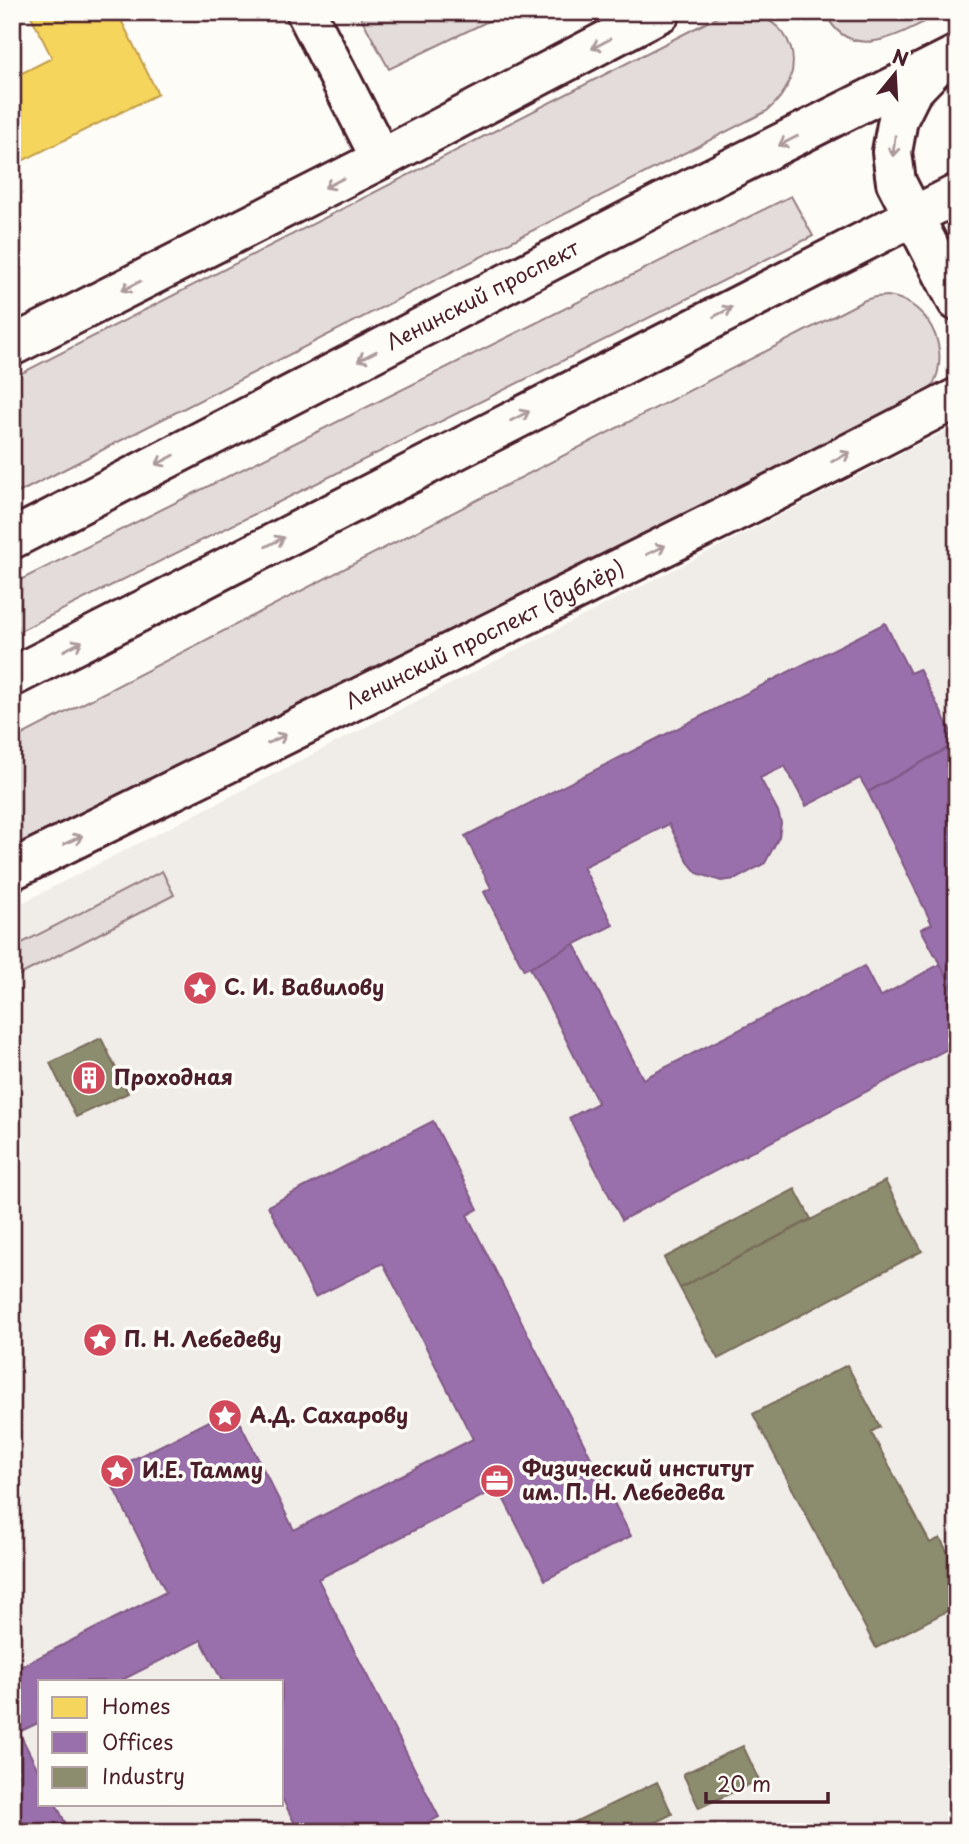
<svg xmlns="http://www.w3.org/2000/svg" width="969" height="1844" viewBox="0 0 969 1844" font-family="'Playpen Sans',sans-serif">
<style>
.built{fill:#f0ece8;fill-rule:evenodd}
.green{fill:#e3dcda;stroke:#967e82;stroke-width:2}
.homes{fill:#f6d55c;stroke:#c29e4d;stroke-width:2}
.offices{fill:#9970ab;stroke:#815885;stroke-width:2}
.industry{fill:#8c8c6e;stroke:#786b5a;stroke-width:2}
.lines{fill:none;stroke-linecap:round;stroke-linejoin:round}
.minor-casing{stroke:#4a1f2b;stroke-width:44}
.tertiary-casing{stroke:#4a1f2b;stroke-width:44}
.primary-casing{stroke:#4a1f2b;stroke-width:44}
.minor{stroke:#fdfcf7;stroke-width:38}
.tertiary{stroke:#fdfcf7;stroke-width:38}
.primary{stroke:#fdfcf7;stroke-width:38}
.oneway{stroke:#ac999b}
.labels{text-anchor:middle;stroke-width:7;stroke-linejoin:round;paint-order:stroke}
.street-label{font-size:21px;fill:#4a1f2b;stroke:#fdfcf7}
.poi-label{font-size:21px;font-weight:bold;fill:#4a1f2b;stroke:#fdfcf7;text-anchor:start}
</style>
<rect width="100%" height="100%" fill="#fdfcf7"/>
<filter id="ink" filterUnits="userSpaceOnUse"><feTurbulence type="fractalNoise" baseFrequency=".0143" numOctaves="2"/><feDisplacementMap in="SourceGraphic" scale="14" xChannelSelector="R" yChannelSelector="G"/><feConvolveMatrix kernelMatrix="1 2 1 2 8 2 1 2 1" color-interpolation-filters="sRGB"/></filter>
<g filter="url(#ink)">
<!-- built -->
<path class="built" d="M957 425V1832H12V908ZM40 1681H282V1804H40Z"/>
<!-- green -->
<g class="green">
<polygon points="358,12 507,12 389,69"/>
<path d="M734 12C795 12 813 73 767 111L12 496V378L719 16Z"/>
<path d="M825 12H943C906 31 850 68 825 12Z"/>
<polygon points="791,196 813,236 12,635 12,584"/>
<path d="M888 296C933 302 955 359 927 394L12 864V740L865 300 875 297Z"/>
<polygon points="162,871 174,895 12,979 12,948"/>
</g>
<!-- homes -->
<polygon class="homes" points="29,12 117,12 158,94 12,166 12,78 52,58"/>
<!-- offices -->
<g class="offices">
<polygon points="885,623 910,673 919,669 957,743 868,792 860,778 806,806 785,766 760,778 778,811 781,823 779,837 765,863 736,879 721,881 697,873 688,862 669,824 583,867 613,925 524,970 484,892 491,888 465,836"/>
<polygon points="957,743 957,996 921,929 932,924 868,792"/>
<polygon points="574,944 643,1079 864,966 880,997 940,964 957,996 957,1044 622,1220 569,1118 598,1103 530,968"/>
<polygon points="433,1121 478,1209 467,1215 631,1536 545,1580 498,1488 318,1579 439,1817 409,1832 299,1832 282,1798 282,1681 222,1681 201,1640 120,1681 40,1681 40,1722 19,1732 40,1774 40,1804 56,1804 67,1826 55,1832 12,1832 12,1671 166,1592 106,1473 233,1409 294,1530 473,1439 383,1263 315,1297 268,1206"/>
</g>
<!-- industry -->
<g class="industry">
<polygon points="101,1038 128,1093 76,1117 50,1063"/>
<polygon points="885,1181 922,1251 718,1359 680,1288"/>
<polygon points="795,1189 811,1219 680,1288 664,1258"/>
<polygon points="847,1365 880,1427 871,1432 930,1543 940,1538 957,1570 957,1606 876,1648 753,1414"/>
<polygon points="743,1746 759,1780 699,1808 683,1774"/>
<polygon points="657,1782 672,1814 636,1832 559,1832 558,1830"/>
<polygon points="957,1820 957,1832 933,1832"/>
</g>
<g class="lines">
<!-- minor casing -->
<g class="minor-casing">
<g id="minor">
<polyline points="306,12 381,159"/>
<polyline points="936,66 912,91 898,119 892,152 896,182 957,301"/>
</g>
</g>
<!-- tertiary casing -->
<g class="tertiary-casing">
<g id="tertiary">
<polyline points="12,346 381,159 661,12"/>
<path id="s1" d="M12 870 780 489 957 398"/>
</g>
</g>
<!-- primary casing -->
<g class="primary-casing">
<g id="primary">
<path id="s2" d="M12 539 666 201 957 55"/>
<polyline points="12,677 957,194"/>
</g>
</g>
<!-- minor -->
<use href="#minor" class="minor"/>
<!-- tertiary -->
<use href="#tertiary" class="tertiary"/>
<!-- primary -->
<use href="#primary" class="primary"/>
</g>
<!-- one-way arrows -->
<defs><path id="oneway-shaft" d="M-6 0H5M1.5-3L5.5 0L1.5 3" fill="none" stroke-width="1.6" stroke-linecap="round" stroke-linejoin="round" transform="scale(1.75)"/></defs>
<g class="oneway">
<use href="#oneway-shaft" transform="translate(601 44) rotate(152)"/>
<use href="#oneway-shaft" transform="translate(788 141) rotate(153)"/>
<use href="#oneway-shaft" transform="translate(894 146) rotate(96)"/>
<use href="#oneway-shaft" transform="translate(334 183) rotate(153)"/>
<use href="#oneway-shaft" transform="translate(131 286) rotate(153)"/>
<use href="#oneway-shaft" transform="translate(723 312) rotate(-27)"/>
<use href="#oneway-shaft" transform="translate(367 356) rotate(153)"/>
<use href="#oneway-shaft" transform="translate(520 416) rotate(-27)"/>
<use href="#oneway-shaft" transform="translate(841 457) rotate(-27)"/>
<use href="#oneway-shaft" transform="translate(165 460) rotate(153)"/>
<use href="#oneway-shaft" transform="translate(275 542) rotate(-27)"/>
<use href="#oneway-shaft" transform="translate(656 550) rotate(-26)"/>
<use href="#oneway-shaft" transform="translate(73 646) rotate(-27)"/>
<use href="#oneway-shaft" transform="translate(277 739) rotate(-26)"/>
<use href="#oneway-shaft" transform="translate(73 840) rotate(-26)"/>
</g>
</g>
<!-- icons -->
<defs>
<g id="sight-disc" transform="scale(1.75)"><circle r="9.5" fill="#d1495b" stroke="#fdfcf7"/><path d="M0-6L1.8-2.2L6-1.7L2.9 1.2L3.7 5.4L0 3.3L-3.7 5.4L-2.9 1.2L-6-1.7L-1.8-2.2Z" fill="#fff"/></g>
<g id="building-disc" transform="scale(1.75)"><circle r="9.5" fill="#d1495b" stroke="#fdfcf7"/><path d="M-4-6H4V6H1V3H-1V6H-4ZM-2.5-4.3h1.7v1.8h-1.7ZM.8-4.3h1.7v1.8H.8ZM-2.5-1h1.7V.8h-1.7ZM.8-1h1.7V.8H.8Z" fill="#fff"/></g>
<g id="office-disc" transform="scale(1.75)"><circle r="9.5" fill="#d1495b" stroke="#fdfcf7"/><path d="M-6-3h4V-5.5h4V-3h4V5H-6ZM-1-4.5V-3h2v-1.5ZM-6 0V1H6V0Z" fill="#fff"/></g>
</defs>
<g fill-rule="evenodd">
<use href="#sight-disc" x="200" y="988"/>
<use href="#building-disc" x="89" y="1078"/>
<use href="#sight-disc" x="100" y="1340"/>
<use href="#sight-disc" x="225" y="1416"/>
<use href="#sight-disc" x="117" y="1471"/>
<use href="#office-disc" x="497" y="1481"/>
</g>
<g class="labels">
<!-- street labels -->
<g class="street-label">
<text dy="7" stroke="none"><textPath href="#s2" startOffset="530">Ленинский проспект</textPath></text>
<text dy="7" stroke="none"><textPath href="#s1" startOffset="528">Ленинский проспект (дублёр)</textPath></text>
</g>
<!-- poi labels -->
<g class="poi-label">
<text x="224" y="995">С. И. Вавилову</text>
<text x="114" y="1085">Проходная</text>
<text x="124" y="1347">П. Н. Лебедеву</text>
<text x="250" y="1423">А.Д. Сахарову</text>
<text x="522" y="1476">Физический институт<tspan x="522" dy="24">им. П. Н. Лебедева</tspan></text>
<text x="142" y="1478">И.Е. Тамму</text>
</g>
</g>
<!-- margin -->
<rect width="969" height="1844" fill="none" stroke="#fdfcf7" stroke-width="42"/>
<rect x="21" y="21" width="927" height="1802" fill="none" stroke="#4a1f2b" stroke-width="2.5" filter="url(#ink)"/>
<!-- legend -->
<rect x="38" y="1680" width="245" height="126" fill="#fdfcf7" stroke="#b5a4a5" stroke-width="2"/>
<rect x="52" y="1697" width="35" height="21" fill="#f6d55c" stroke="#b5a4a5" stroke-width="2"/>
<text x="102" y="1714" font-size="21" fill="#4a1f2b">Homes</text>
<rect x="52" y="1732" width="35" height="21" fill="#9970ab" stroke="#b5a4a5" stroke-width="2"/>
<text x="102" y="1750" font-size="21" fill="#4a1f2b">Offices</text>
<rect x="52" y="1767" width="35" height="21" fill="#8c8c6e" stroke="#b5a4a5" stroke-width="2"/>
<text x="102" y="1784" font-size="21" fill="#4a1f2b">Industry</text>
<!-- north arrow -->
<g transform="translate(895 74) rotate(18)" stroke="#fdfcf7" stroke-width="5" paint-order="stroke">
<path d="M0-5L12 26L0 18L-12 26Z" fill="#4a1f2b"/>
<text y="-10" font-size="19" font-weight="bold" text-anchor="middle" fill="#4a1f2b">N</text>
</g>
<!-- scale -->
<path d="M706 1792v10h122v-10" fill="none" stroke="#4a1f2b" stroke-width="3.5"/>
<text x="717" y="1792" font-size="21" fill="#4a1f2b" stroke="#fdfcf7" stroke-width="5" paint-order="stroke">20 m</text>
</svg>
